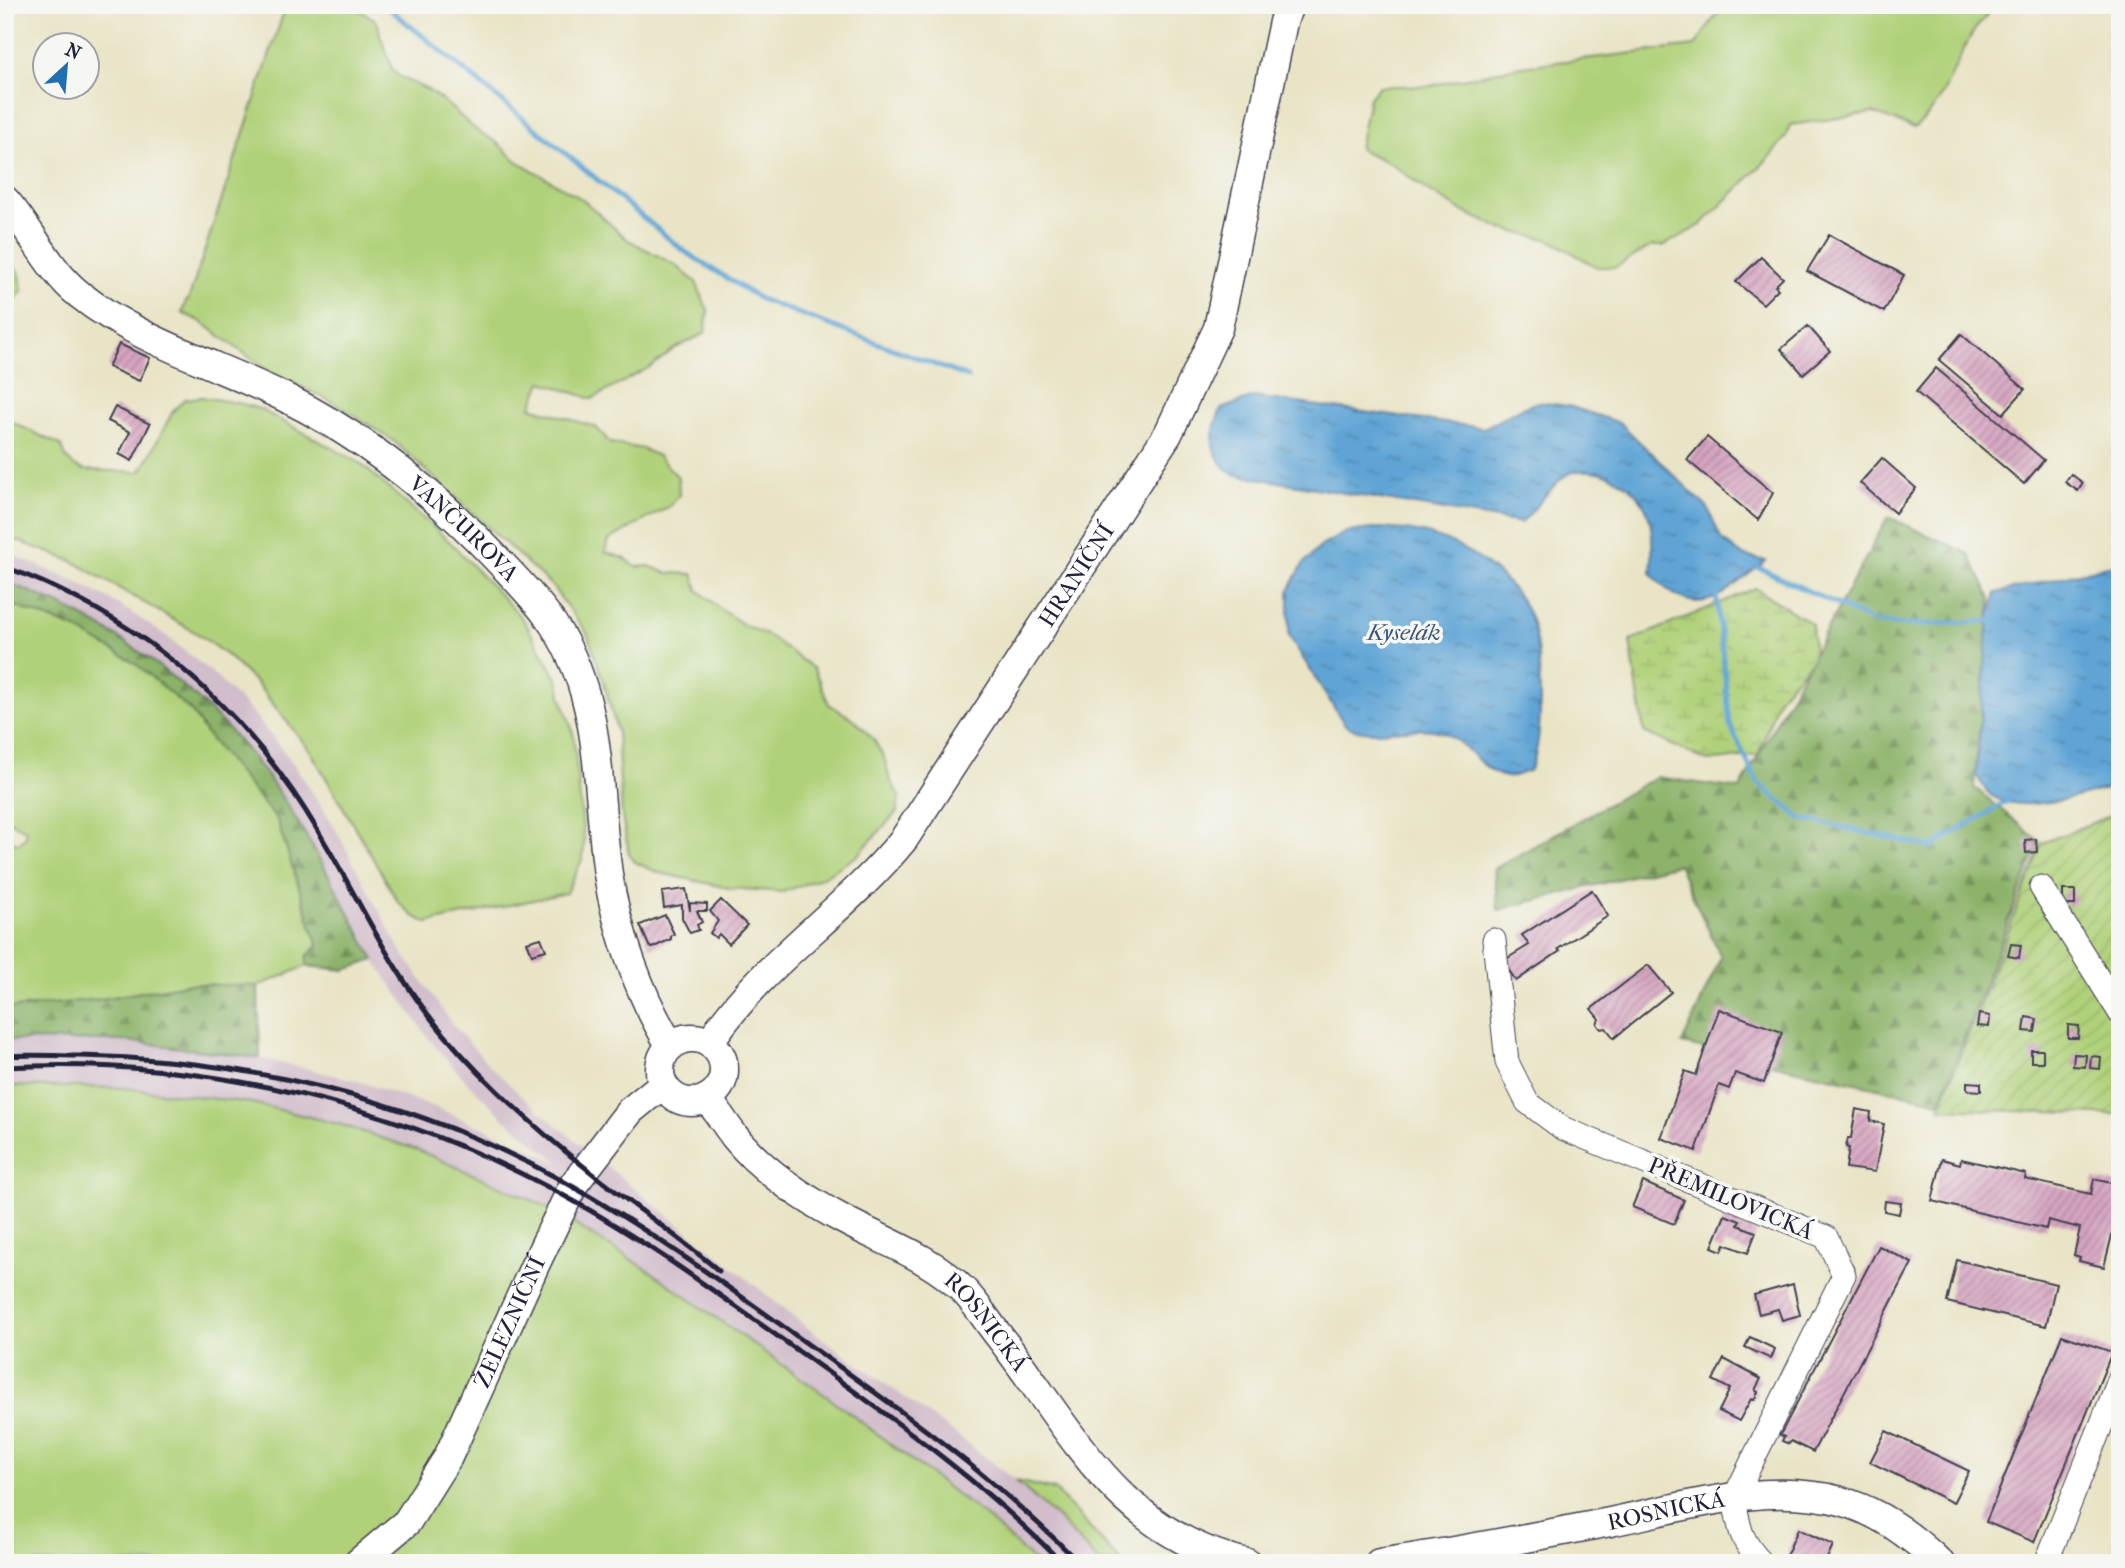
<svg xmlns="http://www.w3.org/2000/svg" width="2125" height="1568" viewBox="0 0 2125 1568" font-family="'IM FELL French Canon',serif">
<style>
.railway{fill:#d1bdcb}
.grass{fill:#b0d179;stroke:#697a5a;stroke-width:2}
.forest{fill:url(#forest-firs);stroke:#576a52;stroke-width:2}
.wetland{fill:url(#wetland-marsh);stroke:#697a5a;stroke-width:2}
.garden{fill:url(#garden-furrows);stroke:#697a5a;stroke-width:2}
.water{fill:url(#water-ripples);stroke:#406388;stroke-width:2}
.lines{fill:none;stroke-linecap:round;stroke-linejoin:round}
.stream{stroke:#5fa4d5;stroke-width:5}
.building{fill:url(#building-hatch)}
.minor-casing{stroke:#403f50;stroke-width:25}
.tertiary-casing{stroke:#403f50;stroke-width:31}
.minor{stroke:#fff;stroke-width:23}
.tertiary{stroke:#fff;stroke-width:28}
.rail{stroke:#22223b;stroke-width:5}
.labels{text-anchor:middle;stroke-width:7;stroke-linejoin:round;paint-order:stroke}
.street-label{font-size:23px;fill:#22223b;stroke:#f6f6f2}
.water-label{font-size:24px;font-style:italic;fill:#3a5679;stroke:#f6f6f2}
</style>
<defs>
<pattern id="forest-firs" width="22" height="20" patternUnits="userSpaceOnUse" patternTransform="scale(1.75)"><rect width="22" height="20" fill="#8cb369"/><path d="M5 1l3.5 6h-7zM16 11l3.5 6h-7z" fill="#729158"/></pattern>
<pattern id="wetland-marsh" width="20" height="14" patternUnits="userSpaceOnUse" patternTransform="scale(1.75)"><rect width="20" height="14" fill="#b0d179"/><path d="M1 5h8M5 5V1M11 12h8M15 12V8" fill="none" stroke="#97b36a"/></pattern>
<pattern id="garden-furrows" width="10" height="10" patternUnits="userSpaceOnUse" patternTransform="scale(1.75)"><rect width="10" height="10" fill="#b0d179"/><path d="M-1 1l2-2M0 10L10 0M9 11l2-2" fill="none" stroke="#97b36a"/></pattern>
<pattern id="water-ripples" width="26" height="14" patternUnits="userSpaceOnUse" patternTransform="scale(1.75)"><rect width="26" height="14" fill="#5fa4d5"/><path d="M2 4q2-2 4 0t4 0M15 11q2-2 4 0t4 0" fill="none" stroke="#4e85ae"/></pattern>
<pattern id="building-hatch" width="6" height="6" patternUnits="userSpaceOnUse" patternTransform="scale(1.75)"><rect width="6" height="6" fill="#d6a4c0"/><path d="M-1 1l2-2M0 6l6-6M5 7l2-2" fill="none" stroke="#ad859d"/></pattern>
</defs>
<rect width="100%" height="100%" fill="#f6f6f2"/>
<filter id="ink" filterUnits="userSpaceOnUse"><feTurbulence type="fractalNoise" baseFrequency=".0143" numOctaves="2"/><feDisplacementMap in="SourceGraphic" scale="14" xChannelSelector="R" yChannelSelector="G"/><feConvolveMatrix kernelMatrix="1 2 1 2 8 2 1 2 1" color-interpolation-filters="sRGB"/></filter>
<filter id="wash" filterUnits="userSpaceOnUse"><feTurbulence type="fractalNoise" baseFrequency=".00686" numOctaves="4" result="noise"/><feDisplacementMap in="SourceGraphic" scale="28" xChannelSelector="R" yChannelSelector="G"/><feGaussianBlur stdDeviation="1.57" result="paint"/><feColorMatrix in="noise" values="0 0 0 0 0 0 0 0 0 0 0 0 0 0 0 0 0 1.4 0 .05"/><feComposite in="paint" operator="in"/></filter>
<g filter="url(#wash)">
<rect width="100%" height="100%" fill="#e9e4c6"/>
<!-- railway -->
<polygon class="railway" points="5,552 77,582 118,604 165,635 211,672 252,712 293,763 331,821 398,946 453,1025 489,1065 525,1099 582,1146 808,1328 954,1433 1016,1481 1057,1518 1100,1563 1036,1563 1025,1552 485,1178 418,1150 342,1125 252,1103 124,1088 5,1087 5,1040 126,1041 198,1048 260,1058 355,1080 434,1107 503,1136 561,1164 506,1120 469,1084 432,1043 374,960 306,836 270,780 231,731 192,693 148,658 104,629 64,607 5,582"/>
<!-- grass -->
<g class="grass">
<polygon points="286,5 326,5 332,8 337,5 352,5 374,19 378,24 380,35 393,71 400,77 428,90 447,104 476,130 495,141 517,161 582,199 628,240 674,264 696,282 708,311 705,333 674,349 652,366 592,399 542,382 531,407 596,427 610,443 643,449 658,456 678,477 679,495 670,506 609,540 605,552 626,559 636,567 649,566 667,573 693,574 698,590 719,608 744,625 769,636 814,669 829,704 855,720 874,740 884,757 889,777 899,796 897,812 857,856 821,878 783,892 729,888 656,872 633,861 629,854 622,816 617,731 603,679 587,633 551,585 395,442 339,405 268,371 200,321 182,313 186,301 188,301"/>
<path d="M1723 5H1993C1988 15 1980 22 1974 31 1953 63 1946 105 1914 128L1873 113 1790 125 1786 136 1769 158 1701 225 1663 246H1652L1616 267H1597L1550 240 1502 229 1462 211 1425 189 1392 164 1359 149 1369 98 1379 86H1430L1522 66 1695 46Z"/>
<polygon points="5,253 20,274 22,291 5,313"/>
<polygon points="201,397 239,403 260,409 360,463 450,542 523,619 559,682 561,696 573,732 584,839 583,858 566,893 427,923 412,915 399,903 311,752 257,684 229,657 198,634 72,561 5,536 5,419 61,445 67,459 74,466 84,470 138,472 142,470 173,411 185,399"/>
<polygon points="5,602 74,628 136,663 191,711 208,736 278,820 318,946 307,956 307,966 258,986 187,984 101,999 5,1009 5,840 19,843 25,838 26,830 9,821 5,823"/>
<polygon points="15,1086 124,1088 252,1103 342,1125 418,1150 545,1206 653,1273 843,1408 986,1517 1036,1563 5,1563 5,1087"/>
<polygon points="1016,1481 1055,1490 1122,1563 1100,1563 1057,1518"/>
</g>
<!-- forest -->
<g class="forest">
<polygon points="1888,517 1968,553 1991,598 1974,787 2039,841 1940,1102 1682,1044 1721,957 1678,864 1498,910 1494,869 1656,777 1740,789"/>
<path d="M5 582C109 619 205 690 270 780 310 836 341 899 374 960L345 970 307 966V956L318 946 277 820 208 736 191 711 135 663 74 628 5 602Z"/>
<polygon points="187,984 258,986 260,1058 127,1041 5,1040 5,1009 101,999"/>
</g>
<!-- wetland -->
<polygon class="wetland" points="1755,588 1812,624 1814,658 1779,697 1758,755 1707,761 1644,732 1630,641"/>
<!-- garden -->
<polygon class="garden" points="2120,812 2120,1115 1940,1108 2042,843"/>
<!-- water -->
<g class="water">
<path d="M1253 397 1484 428 1522 408 1538 402 1569 406 1620 423 1708 508 1721 539 1742 555 1766 561C1721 594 1699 627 1651 574 1655 530 1654 493 1608 475 1597 471 1582 469 1570 473 1557 478 1534 511 1521 523L1232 474C1208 453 1209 437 1221 409Z"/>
<path d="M1380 528C1391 529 1402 529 1412 531 1460 538 1520 579 1533 627 1539 650 1540 673 1540 697 1540 719 1540 751 1529 771 1523 772 1514 777 1508 777 1485 776 1466 740 1441 732 1412 723 1371 741 1345 725L1289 636V590L1303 564 1321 546 1346 532Z"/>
<path d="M2120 563V785C2089 794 2021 816 1992 796 1986 792 1980 781 1976 775L1989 619 1996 593Z"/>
</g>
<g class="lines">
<!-- stream -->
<g class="stream">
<polyline points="385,5 684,251 760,299 968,377"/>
<polyline points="1751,564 1874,622 1906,625 1994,621"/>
<polyline points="1716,593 1730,725 1757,782 1800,818 1931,847 2012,798"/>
</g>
</g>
<g id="blocks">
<!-- building -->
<g class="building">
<polygon points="1829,235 1904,275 1884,312 1807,271"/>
<polygon points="1761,257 1783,278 1775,286 1778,289 1763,304 1736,282"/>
<polygon points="1808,326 1830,351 1803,374 1781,349"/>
<polygon points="1961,334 2025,389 2003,414 1939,360"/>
<polygon points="119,344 150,358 139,381 108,367"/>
<polygon points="1936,368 2044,460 2024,484 1916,392"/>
<polygon points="115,407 150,424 132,461 119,454 130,432 108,421"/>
<polygon points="1707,437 1773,493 1758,520 1687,460"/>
<polygon points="1882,458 1916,488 1895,513 1860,483"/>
<polygon points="2071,474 2083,483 2078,491 2065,482"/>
<polygon points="2036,839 2037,852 2026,853 2025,840"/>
<polygon points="686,889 690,911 690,903 707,904 707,911 697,911 702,922 697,925 699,930 690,933 682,918 682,905 664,908 662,892"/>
<polygon points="1592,890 1608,916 1558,949 1560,951 1516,981 1503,961 1529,945 1522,935"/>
<rect x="2063" y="890" width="12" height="15"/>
<polygon points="721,900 747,925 729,944 719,934 716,938 710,933 718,921 710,911"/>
<polygon points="665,915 674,934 671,936 671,939 652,948 649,946 640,925"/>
<polygon points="541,938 546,950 532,954 527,942"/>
<polygon points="2011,944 2021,945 2019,958 2008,956"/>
<polygon points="1648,965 1671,992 1614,1038 1606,1028 1601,1029 1597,1024 1599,1019 1591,1009"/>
<polygon points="1719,1009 1782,1032 1764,1083 1735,1073 1729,1089 1719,1085 1696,1151 1661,1138 1685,1071 1696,1075"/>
<polygon points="1979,1014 1990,1016 1989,1027 1977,1026"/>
<polygon points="2026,1017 2037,1019 2035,1032 2024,1031"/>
<polygon points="2068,1025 2079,1026 2078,1038 2068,1038"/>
<rect x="2031" y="1050" width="12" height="12"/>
<polygon points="2074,1054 2086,1055 2085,1067 2073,1066"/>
<polygon points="2091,1056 2101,1057 2100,1069 2090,1068"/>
<polygon points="1967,1082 1981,1083 1981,1091 1967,1090"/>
<polygon points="1856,1109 1871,1112 1870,1121 1884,1124 1875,1172 1846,1168 1849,1148 1846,1147 1848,1138 1851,1138"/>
<polygon points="1942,1159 1960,1164 1961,1159 2026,1174 2025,1179 2091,1194 2094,1179 2120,1185 2120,1237 2112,1235 2104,1267 2079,1261 2080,1257 2074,1255 2080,1228 2048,1220 2046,1229 1932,1201"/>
<polygon points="1643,1182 1684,1200 1674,1224 1632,1207"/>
<polygon points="1885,1201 1901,1203 1899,1214 1884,1211"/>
<polygon points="1725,1215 1740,1221 1738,1225 1756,1232 1748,1253 1725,1244 1722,1251 1712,1247"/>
<polygon points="1879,1246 1912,1263 1813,1452 1791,1441 1789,1444 1782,1441 1784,1437 1780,1435"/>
<polygon points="1957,1260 2056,1284 2046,1326 1947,1302"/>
<polygon points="1793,1284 1800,1315 1782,1320 1778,1309 1759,1314 1754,1295"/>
<polygon points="2062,1335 2112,1352 2034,1542 1986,1522"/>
<polygon points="1750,1337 1775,1349 1771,1359 1745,1347"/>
<polygon points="1724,1359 1761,1379 1755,1390 1758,1392 1754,1400 1751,1399 1739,1421 1719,1411 1730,1389 1713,1380"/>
<polygon points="1886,1431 1969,1471 1953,1503 1870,1462"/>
<polygon points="1798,1529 1833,1545 1825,1563 1802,1563 1786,1556"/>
<polygon points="2120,1541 2120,1563 2109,1563"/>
</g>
</g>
</g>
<g filter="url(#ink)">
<use href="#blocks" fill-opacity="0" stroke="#403f50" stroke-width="2"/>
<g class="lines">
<!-- minor casing -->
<g class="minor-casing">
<g id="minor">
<polyline points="2041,887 2120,1013"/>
<path d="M1494 940 1507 1062 1527 1102 1562 1128 1826 1237 1844 1275 1734 1498C1739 1527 1740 1541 1762 1563"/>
<polyline points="2046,1563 2120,1378"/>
</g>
</g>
<!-- tertiary casing -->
<g class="tertiary-casing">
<g id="tertiary">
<path id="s1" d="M5 200C32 230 48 270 80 295 136 340 221 366 286 398 365 437 435 494 496 558 513 576 531 594 546 614 605 692 595 783 608 874 616 928 641 1000 671 1046"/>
<circle cx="692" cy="1070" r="32"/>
<path id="s2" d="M709 1043C762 962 844 913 904 839L1168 434 1218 328 1283 22 1289 5"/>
<path id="s3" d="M707 1098C717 1111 725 1124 735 1137 763 1172 805 1199 844 1220 883 1241 932 1258 963 1290 977 1304 987 1321 999 1336 1073 1432 1118 1534 1247 1563"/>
<path id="s4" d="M358 1563 407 1522 448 1457 535 1265 574 1184 630 1111 663 1084"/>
<path id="s5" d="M1379 1563C1456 1552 1533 1537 1610 1522 1684 1507 1765 1481 1841 1501 1878 1511 1913 1537 1940 1563"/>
</g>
</g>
<!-- minor -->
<use href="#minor" class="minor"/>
<!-- tertiary -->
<use href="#tertiary" class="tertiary"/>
<!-- rail -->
<g class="rail">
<path d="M5 567C142 617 244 706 318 831 359 898 391 973 443 1033 488 1087 542 1134 597 1177 638 1209 680 1238 719 1271"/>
<path d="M5 1056C30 1054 54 1056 79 1056 246 1059 414 1099 561 1180 646 1227 724 1284 802 1340 899 1409 995 1477 1079 1563"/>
<path d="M5 1067C204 1056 406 1106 579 1204 657 1248 730 1303 804 1355 894 1420 984 1483 1062 1563"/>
</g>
</g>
</g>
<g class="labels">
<!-- street labels -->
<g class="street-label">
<text dy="8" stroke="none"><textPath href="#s1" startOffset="574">VANČUROVA</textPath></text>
<text dy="8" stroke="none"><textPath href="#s2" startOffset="598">HRANIČNÍ</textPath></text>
<text transform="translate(1731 1198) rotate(23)" y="8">PŘEMILOVICKÁ</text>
<text dy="8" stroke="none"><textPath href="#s4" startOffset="289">ŽELEZNIČNÍ</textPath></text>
<text dy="8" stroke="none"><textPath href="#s3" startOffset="364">ROSNICKÁ</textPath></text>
<text dy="8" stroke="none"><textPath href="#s5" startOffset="292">ROSNICKÁ</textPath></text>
</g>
<!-- water labels -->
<g class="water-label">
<text x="1404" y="640">Kyselák</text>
</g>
</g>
<!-- margin -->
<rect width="2125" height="1568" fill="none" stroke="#f6f6f2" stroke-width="28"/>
<!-- north arrow -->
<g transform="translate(66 66) rotate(26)"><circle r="33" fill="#f6f6f2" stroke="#a1a1a9" stroke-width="2"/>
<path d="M0-5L12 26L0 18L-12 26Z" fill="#1f6fb2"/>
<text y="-10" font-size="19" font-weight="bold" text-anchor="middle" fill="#22223b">N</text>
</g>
</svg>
